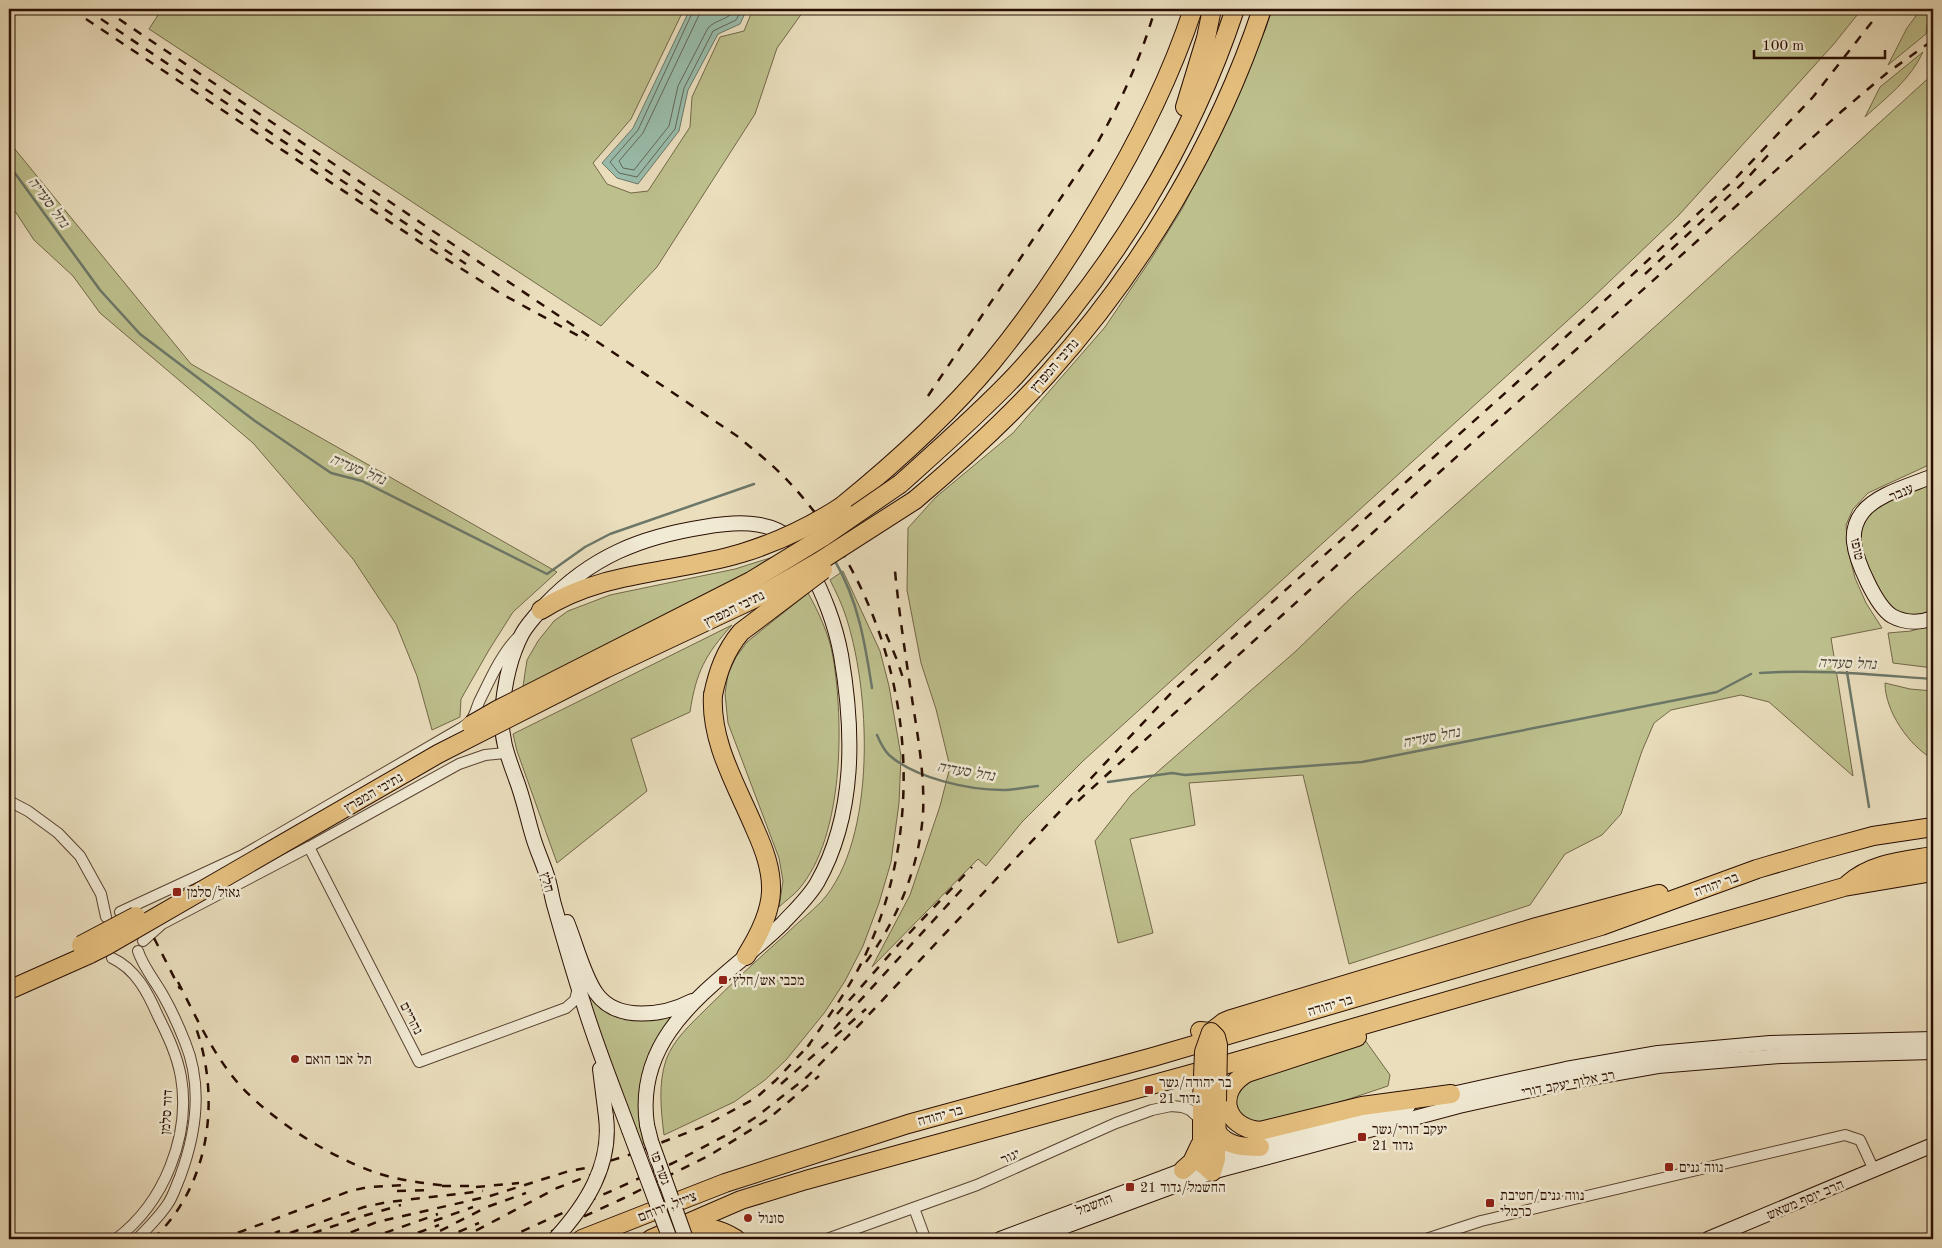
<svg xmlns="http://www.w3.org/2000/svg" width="1942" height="1248" viewBox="0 0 1942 1248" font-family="'Old Standard TT','Frank Ruhl Libre',serif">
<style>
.green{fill:#bdc08d;stroke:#736748}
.water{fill:#99bdac;stroke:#6c7768}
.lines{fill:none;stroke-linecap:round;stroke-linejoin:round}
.shore{stroke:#616657;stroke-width:1}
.stream{stroke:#6c7768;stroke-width:2.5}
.street-casing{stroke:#594231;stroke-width:12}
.secondary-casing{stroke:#290e02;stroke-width:16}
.highway-casing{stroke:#290e02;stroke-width:20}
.street{stroke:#f1ead4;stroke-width:10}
.secondary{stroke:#f1ead4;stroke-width:14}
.highway{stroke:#e5bf7e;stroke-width:18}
.rail{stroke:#290e02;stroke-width:2.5;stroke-dasharray:9 9;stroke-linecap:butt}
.secondary-bridge-casing{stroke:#290e02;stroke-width:16;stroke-linecap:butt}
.highway-bridge-casing{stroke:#290e02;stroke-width:20;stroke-linecap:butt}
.secondary-bridge{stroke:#f1ead4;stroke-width:14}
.highway-bridge{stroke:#e5bf7e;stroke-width:18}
.poi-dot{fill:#8f2418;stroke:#f1ead4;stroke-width:2}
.labels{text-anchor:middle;stroke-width:5;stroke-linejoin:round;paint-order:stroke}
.street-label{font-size:14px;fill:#290e02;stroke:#f1ead4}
.poi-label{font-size:14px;fill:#290e02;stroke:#f1ead4;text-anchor:start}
.water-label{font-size:15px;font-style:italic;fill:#504b3e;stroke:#f1ead4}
</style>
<rect width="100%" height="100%" fill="#eadebd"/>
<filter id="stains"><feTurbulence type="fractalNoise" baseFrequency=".004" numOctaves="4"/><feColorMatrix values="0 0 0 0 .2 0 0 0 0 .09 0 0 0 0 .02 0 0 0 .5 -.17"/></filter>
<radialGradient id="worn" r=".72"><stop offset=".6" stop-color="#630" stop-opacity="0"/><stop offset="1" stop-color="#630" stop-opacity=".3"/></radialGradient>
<!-- green -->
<g class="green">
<polygon points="162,9 684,9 631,119 593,163 607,184 631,193 648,191 690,127 692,97 720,37 744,31 753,9 805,9 777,48 755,114 657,267 601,326 149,29"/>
<polygon points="1272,9 1862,9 1833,45 1678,216 1588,302 1083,761 1022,822 986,866 978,859 872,967 910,895 940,806 950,767 936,709 921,663 907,590 908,528 936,497 1013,433 1105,327 1151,259 1182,209 1219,136 1266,28"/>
<polygon points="1921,9 1929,9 1926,34 1888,65 1907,28"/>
<path d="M1923 52C1910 80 1887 97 1865 117L1880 87Z"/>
<polygon points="1933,74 1933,463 1868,493 1853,509 1846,525 1848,550 1855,578 1866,603 1882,628 1831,638 1853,776 1769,702 1741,695 1671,710 1654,723 1642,751 1621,814 1602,835 1565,854 1530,905 1349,964 1303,775 1189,783 1195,825 1130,839 1153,933 1118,943 1095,841 1131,795 1296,651 1354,595 1668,315"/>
<polygon points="9,142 191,364 557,572 513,612 489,650 461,699 460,717 432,730 417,676 396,624 353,559 253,443 100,313 73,276 34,240 9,202"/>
<path d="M1933 482V612C1919 616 1901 618 1889 607 1874 592 1853 541 1864 521 1875 501 1913 491 1933 482Z"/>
<polygon points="792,551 522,693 527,660 538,641 554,621 568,611 610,595 735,569"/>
<path d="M843 571 880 651 889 686 901 756 899 803 891 862 879 903 863 946 845 981 825 1012 786 1060 765 1080 734 1102 664 1135C661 1111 658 1084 666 1060 673 1040 691 1024 705 1010 731 984 758 959 785 935 796 924 810 913 821 902 878 840 871 686 844 611 840 600 835 590 830 580Z"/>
<path d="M808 593C819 613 829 634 833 657 844 722 844 836 799 889 793 896 785 901 779 907L783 881 779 858 728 723 725 694 728 674 736 657 747 642Z"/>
<polygon points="1933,624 1933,668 1893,663 1888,633 1911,631"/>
<path d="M732 625C705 655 696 672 690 712L631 739 647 791 557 863 517 751 513 734Z"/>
<path d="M1885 683 1910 689 1933 691V759C1909 746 1885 711 1885 683Z"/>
<polygon points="574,966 609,1008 680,1010 656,1043 647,1143 640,1145"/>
<polygon points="1365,1040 1390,1075 1388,1086 1277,1123 1247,1124 1229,1100 1239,1081"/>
</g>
<!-- water -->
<polygon class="water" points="690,9 747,9 740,24 718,34 688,90 679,131 638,184 617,178 602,163 633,128"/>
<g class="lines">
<!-- shore -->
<g class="shore">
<polyline points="694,9 638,130 610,162 619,173 637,177 675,129 684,88 713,31 736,20 742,9"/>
<path d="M700 9 699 15 643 133 619 161 623 168 634 170 669 126 678 86 708 28C716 19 730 20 735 9"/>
</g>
<!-- stream -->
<g class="stream">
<polyline points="9,165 100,290 140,334 255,421 331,473 362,481 547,574 585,547 610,534 754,484"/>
<path d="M835 561C858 600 865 643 872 688"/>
<polyline points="1847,672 1869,807"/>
<path d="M1760 673C1817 669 1875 675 1933 679"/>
<path d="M877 735C880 742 883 749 889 755 915 778 968 790 1003 790 1014 790 1026 787 1038 786"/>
<polyline points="1108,782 1172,773 1185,775 1362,762 1717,692 1751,674"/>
</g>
<!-- street casing -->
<g class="street-casing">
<g id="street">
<polyline points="9,801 28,811 58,833 80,856 101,894 106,917"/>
<polyline points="309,847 419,1062 566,1008 575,1000 578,987"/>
<path d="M120 912 243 855 463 727C475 719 474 714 479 702 490 680 500 656 517 638"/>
<polyline points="143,941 162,924 309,847 459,764 485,755 505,753"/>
<path d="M112 958C136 969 148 993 158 1016 168 1036 177 1055 181 1077 191 1136 164 1203 116 1239"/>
<polyline points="914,1208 925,1238 921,1239"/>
<path d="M137 1239C148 1228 159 1217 167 1205 173 1197 176 1186 180 1177 196 1134 203 1086 185 1042 179 1027 172 1011 164 997 156 982 143 967 138 951"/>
<polyline points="827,1239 977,1185 1116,1123 1152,1110 1171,1106 1182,1107 1190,1110 1201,1120"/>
<polyline points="1426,1239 1481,1221 1845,1135 1860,1140 1874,1170"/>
</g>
</g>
<!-- secondary casing -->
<g class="secondary-casing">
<g id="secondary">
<path d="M1933 476C1912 485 1876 494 1862 513 1856 521 1853 532 1854 542 1856 561 1876 606 1892 616 1905 623 1920 623 1933 618"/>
<path d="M567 922C576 944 583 974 596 993 617 1023 665 1015 692 1001"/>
<polyline points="600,1069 606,1117"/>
<polyline points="1443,1096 1566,1069 1658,1053 1770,1043 1933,1039"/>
<path d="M629 1130C613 1087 596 1045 583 1002 573 971 564 940 555 908 552 899 551 889 548 879 544 865 537 851 533 837 527 817 523 797 516 779 508 757 500 737 502 713 504 687 510 657 522 634 528 623 538 613 546 604 591 557 640 537 704 527 733 522 768 519 791 539 799 545 803 555 808 564 823 594 835 622 841 655 854 731 856 814 817 883 808 898 795 910 783 923 723 982 633 1027 647 1125"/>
<polyline points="1000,1239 1202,1163 1408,1106"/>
<polyline points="1031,1239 1212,1172 1459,1106 1567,1082 1658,1066 1781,1056 1933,1052"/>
<polyline points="1708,1239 1933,1145"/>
</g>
</g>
<!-- highway casing -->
<g class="highway-casing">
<g id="highway">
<polyline points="1185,107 1206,38 1212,9"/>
<path d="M900 484C939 449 979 414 1015 376 1113 270 1190 145 1235 9"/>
<path d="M915 500C961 461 1006 420 1047 375 1142 269 1217 144 1262 9"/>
<path d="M842 506C895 463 948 415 992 362 1032 313 1067 261 1099 207 1137 144 1170 79 1193 9"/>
<path d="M541 610C603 570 673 574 742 553"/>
<path d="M713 695C710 742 737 786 755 829 764 849 772 870 771 892 770 914 758 937 746 956"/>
<path d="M1848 884C1872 863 1903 861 1933 856"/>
<polyline points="9,990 90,954"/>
<polyline points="1200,1031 1211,1032 1224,1022 1231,1019 1533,928 1659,894"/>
<path d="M1357 1037 1247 1073C1215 1091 1224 1128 1260 1131L1362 1106 1451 1094"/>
<polyline points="1202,1100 1202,1163 1212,1172 1216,1159 1217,1101"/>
<path d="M1217 1132C1227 1147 1244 1147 1260 1147"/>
<polyline points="1183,1170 1192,1162 1200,1145"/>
<path d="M683 1228C703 1226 719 1228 736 1239"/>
<polyline points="582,1239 725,1183 908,1124 1153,1057 1601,926 1757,869 1818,851 1873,836 1933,827"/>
<polyline points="651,1239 741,1200 806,1180 1231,1063 1844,887 1933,872"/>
</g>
</g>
<!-- street -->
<use href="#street" class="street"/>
<!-- secondary -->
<use href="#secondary" class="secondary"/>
<!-- highway -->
<use href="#highway" class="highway"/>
<!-- rail -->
<g class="rail">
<polyline points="71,9 435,252 500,293 586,340"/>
<polyline points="86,9 466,264"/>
<path d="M104 9 737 436C754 450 773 465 788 481 907 607 938 804 863 960 847 992 826 1020 806 1049"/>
<polyline points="1645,274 1741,185 1771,152"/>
<path d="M928 396 1095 147C1121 102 1141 58 1155 9"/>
<polyline points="886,634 897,660 903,678"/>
<polyline points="1078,801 1423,487 1842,111 1887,73 1933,40"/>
<polyline points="154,938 180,989"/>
<path d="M866 962C898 919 919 867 923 814 925 773 917 732 911 692 905 652 899 612 895 571"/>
<path d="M178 982C195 1015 210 1048 233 1077 266 1119 344 1167 395 1178 413 1182 430 1184 448 1186"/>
<polyline points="837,1014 900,943 972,867"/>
<polyline points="834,1029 964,887"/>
<polyline points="781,1084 866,1009"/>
<polyline points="442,1186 477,1186"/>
<polyline points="476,1187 519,1183"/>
<polyline points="397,1191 432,1190"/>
<polyline points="434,1221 473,1207"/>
<path d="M153 1239C210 1186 221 1099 196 1028"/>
<polyline points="221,1239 350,1191 368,1187 404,1185"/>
<polyline points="258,1239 280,1231"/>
<polyline points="273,1239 364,1207 388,1202 483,1191"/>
<polyline points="296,1239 360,1217 401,1205"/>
<polyline points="334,1239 377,1222 490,1196 569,1171 586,1168 626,1156 702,1127 756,1098 776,1080 810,1044"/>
<polyline points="368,1239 438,1214"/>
<polyline points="401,1239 439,1225"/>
<polyline points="424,1239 487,1207 526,1193"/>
<polyline points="442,1239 479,1223"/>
<polyline points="460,1239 557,1188 606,1169"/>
<polyline points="505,1239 673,1163 736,1130 756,1117 807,1077 861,1023 1173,691 1513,386 1735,179 1813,97 1882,9"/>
<polyline points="535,1239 624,1198 710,1155 767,1120 819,1076"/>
</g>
<!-- secondary-bridge casing -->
<g class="secondary-bridge-casing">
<g id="secondary-bridge">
<polyline points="647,1125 651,1141 686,1239"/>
<polyline points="629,1130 670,1239"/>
<path d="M555 1239C586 1205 612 1165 606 1117"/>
</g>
</g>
<!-- highway-bridge casing -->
<g class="highway-bridge-casing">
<g id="highway-bridge">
<path d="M742 553C778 542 810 527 842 506"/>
<path d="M713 695C718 671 725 651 741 632L823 570"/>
<polyline points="471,725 497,710 751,581 823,537 900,484"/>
<polyline points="81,945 136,916"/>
<polyline points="90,954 106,946 438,754 605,669 758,597 820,561 915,500"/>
<polyline points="1202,1100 1204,1052 1211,1032 1216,1037 1218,1045 1217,1101"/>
</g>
</g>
<!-- secondary-bridge -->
<use href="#secondary-bridge" class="secondary-bridge"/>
<!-- highway-bridge -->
<use href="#highway-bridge" class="highway-bridge"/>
</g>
<!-- markers -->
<g class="poi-dot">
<rect x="172" y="887" width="10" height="10" rx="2.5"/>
<rect x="718" y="975" width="10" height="10" rx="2.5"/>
<circle cx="295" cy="1059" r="5"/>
<rect x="1144" y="1085" width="10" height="10" rx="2.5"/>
<rect x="1357" y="1132" width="10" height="10" rx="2.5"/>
<rect x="1664" y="1162" width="10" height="10" rx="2.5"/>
<rect x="1125" y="1182" width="10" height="10" rx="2.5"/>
<rect x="1485" y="1198" width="10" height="10" rx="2.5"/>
<circle cx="748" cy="1218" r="5"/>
</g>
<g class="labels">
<!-- street labels -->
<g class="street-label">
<text transform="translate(1054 365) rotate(-49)" y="5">נתיבי המפרץ</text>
<text transform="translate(1901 492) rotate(-24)" y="5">ענבר</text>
<text transform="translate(1858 549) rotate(78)" y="5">טופז</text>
<text transform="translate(734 608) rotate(-26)" y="5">נתיבי המפרץ</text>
<text transform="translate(373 792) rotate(-30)" y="5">נתיבי המפרץ</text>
<text transform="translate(548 882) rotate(75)" y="5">חלץ</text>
<text transform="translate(1716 884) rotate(-20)" y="5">בר יהודה</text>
<text transform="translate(1330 1005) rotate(-16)" y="5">בר יהודה</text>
<text transform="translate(412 1018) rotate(63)" y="5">נהריים</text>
<text transform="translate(1568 1083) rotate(-11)" y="5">רב אלוף יעקב דורי</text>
<text transform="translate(166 1112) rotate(-86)" y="5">דוד סלמן</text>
<text transform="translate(940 1115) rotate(-15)" y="5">בר יהודה</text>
<text transform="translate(1010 1156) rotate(-24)" y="5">יגור</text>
<text transform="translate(661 1168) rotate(70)" y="5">גשר פז</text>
<text transform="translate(1805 1199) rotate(-23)" y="5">הרב יוסף משאש</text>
<text transform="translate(1094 1204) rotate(-21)" y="5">החשמל</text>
<text transform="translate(667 1206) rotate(-21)" y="5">צייזל, ירוחם</text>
</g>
<!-- poi labels -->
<g class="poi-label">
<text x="187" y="897">גאזל/סלמן</text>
<text x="733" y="985">מכבי אש/חלץ</text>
<text x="305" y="1064">תל אבו הואם</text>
<text x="1159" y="1087">בר יהודה/גשר<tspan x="1159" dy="16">גדוד 21</tspan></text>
<text x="1372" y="1134">יעקב דורי/גשר<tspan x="1372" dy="16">גדוד 21</tspan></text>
<text x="1679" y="1172">נווה גנים</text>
<text x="1140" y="1192">החשמל/גדוד 21</text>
<text x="1500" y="1200">נווה גנים/חטיבת<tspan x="1500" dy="16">כרמלי</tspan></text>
<text x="758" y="1223">סונול</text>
</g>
<!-- water labels -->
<g class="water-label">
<text transform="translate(49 202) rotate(54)" y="5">נחל סעדיה</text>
<text transform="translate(358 469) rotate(23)" y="5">נחל סעדיה</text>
<text transform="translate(1847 663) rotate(2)" y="5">נחל סעדיה</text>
<text transform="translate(1431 737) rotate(-11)" y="5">נחל סעדיה</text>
<text transform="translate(966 771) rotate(10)" y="5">נחל סעדיה</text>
</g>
</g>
<!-- margin -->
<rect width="1942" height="1248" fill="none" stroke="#eadebd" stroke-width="30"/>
<rect x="10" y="10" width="1922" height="1228" fill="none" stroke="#290e02" stroke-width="2.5"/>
<rect x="15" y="15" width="1912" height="1218" fill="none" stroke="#290e02"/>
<!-- scale -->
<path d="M1754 50v8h131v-8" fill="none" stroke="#290e02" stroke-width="2.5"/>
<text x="1762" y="50" font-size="15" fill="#290e02" stroke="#f1ead4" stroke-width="4" paint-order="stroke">100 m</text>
<rect width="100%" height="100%" filter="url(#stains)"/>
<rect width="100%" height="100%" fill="url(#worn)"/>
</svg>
